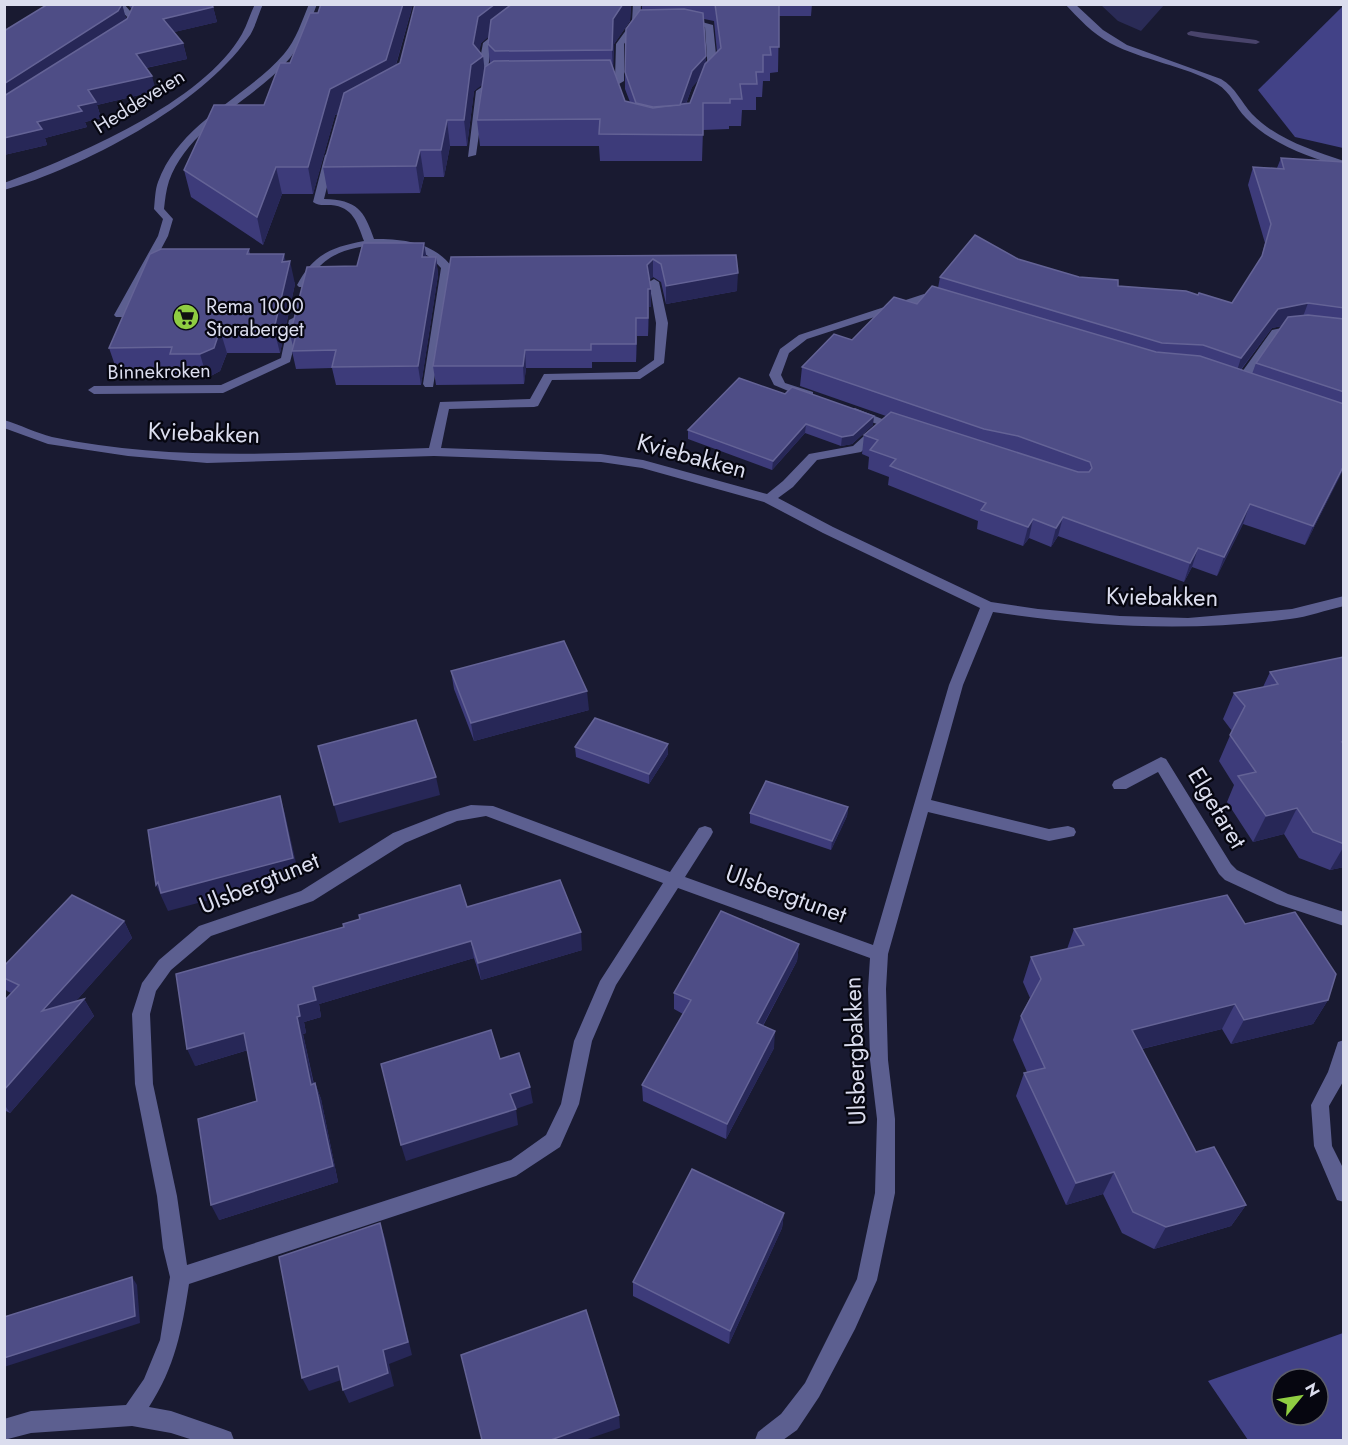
<svg xmlns="http://www.w3.org/2000/svg" width="1348" height="1445" viewBox="0 0 1348 1445" font-family="Jost,sans-serif">
<style>
.green{fill:#2a2b56}
.forest{fill:#424287;fill-rule:evenodd}
.lines{fill:none;stroke-linecap:round;stroke-linejoin:round}
.stream{fill:#49446b;fill-rule:evenodd}
.minor{fill:#5c5f90;fill-rule:evenodd}
.wall{fill:#3d3b7a;fill-rule:evenodd}
.shaded-wall{fill:#272757}
.building{fill:#4e4d86;stroke:#646396;stroke-width:1.5}
.labels{text-anchor:middle;stroke-width:4.5;stroke-linejoin:round;paint-order:stroke}
.far-street-label{font-size:20px;fill:#dbddee;stroke:#060610}
.far-poi-label{font-size:20px;fill:#dbddee;stroke:#060610;text-anchor:start}
.street-label{font-size:24px;fill:#dbddee;stroke:#060610}
</style>
<rect width="100%" height="100%" fill="#191a31"/>
<!-- green -->
<polygon class="green" points="1101,5 1164,5 1141,31 1118,21"/>
<!-- forest -->
<g class="forest">
<polygon points="1343,6 1343,148 1295,137 1258,90"/>
<path d="M1343 1333V1440H1248L1208 1381ZM1282 1379H1318V1415H1282Z"/>
</g>
<g class="lines">
<!-- stream -->
<polygon class="stream" points="1191,31 1256,40 1260,42 1256,44 1202,38 1188,35 1187,33"/>
<!-- minor -->
<g class="minor">
<polygon points="115,4 124,4 137,19 128,33 121,31 129,19"/>
<path d="M255 4H263C258 15 255 29 248 38 200 106 84 167 4 190V183C75 157 204 102 242 34 247 25 250 14 255 4Z"/>
<path d="M309 4H317C310 23 303 42 290 58 253 102 190 124 169 181 166 190 165 200 164 209L173 219 168 236 126 315 124 317H116L114 315 158 236 163 219 154 209C155 200 155 190 158 182 180 122 245 99 284 54 296 40 302 21 309 4Z"/>
<polygon points="522,4 530,4 527,17 491,44 488,70 499,82 485,92 476,155 468,157 476,91 489,82 478,70 483,43 520,14"/>
<polygon points="633,4 641,4 640,22 624,44 624,81 619,84 595,83 593,81 598,78 615,78 616,44 632,22"/>
<path d="M1065 4H1075L1103 30 1127 45 1221 79C1236 88 1241 102 1252 114 1276 139 1311 150 1344 161V167C1310 158 1271 144 1246 118 1235 107 1231 92 1217 84 1183 65 1144 61 1110 43 1093 34 1078 18 1065 4Z"/>
<polygon points="683,17 713,25 718,74 714,78 706,76 708,73 705,27 680,22 679,20"/>
<path d="M330 152 335 155 324 199C357 200 364 210 374 239 404 239 433 242 452 267L433 387H425L423 384 441 268C433 259 426 253 415 250 386 240 335 244 316 271 312 276 310 282 307 287H299L297 285C313 255 331 247 364 241 357 222 353 207 331 205 324 205 318 206 313 202L325 155Z"/>
<path d="M654 279 659 282 668 323 664 363 640 379 552 380 538 406 534 407 449 409 441 448 601 454 643 460 767 494 783 481 809 454 853 446 877 424 851 415V409L855 408 892 423 861 452 817 460 793 487 778 498 833 527 991 602 1038 609 1120 616 1188 618 1292 609 1344 596V606C1326 610 1308 617 1290 619 1191 632 1091 627 993 612L963 685 931 800 1049 829 1068 826 1074 828 1076 832 1074 836 1049 841 928 812 888 954 886 989 888 1060 895 1119V1193L877 1280 855 1329 819 1397 797 1430 783 1440H755L758 1432 781 1414 805 1383 857 1279 875 1193 877 1119 870 1060 868 989 870 958 678 888 616 985 592 1041 579 1104 560 1147 516 1176 189 1284C182 1330 175 1367 149 1407L171 1411 223 1429 231 1432 234 1440H193L171 1433 132 1426 31 1433 4 1440V1419L31 1411 126 1405 144 1379 160 1340 170 1277 163 1248 157 1196 135 1084 132 1014 142 983 159 960 199 926 301 891 393 833 447 812 471 805 493 806 670 872 699 828 705 826 711 828 713 832 711 836 685 877 873 945 949 685 980 608 823 533 764 502 642 468 601 462 434 456 207 463 128 456 48 444 4 428V420C21 425 36 433 52 437 176 463 303 452 429 448L440 402 530 399 544 374 637 372 654 360 656 323 649 282ZM486 816 663 883 600 981 574 1041 561 1104 546 1135 511 1160 187 1265 177 1196 153 1084 150 1014 156 991 171 970 211 936 313 901 405 843 457 821Z"/>
<polygon points="924,294 947,303 941,306 924,301 807,339 789,353 781,375 785,383 813,392 813,398 805,398 774,385 769,375 780,349 799,335"/>
<polygon points="295,317 301,320 290,362 223,393 94,394 88,390 94,386 221,385 281,358 289,320"/>
<polygon points="1296,325 1300,326 1300,330 1280,334 1242,389 1234,389 1232,386 1272,330"/>
<polygon points="1161,757 1166,759 1231,864 1237,870 1288,894 1344,912 1344,926 1277,904 1225,880 1219,874 1158,772 1126,789 1114,789 1112,785 1114,781"/>
<polygon points="1344,1040 1344,1080 1329,1106 1332,1146 1344,1170 1344,1202 1337,1200 1314,1146 1311,1105 1328,1072 1338,1042"/>
</g>
</g>
<!-- wall -->
<g class="wall">
<polygon points="122,4 126,19 132,9 127,4 211,4 213,7 217,22 174,32 183,43 187,59 146,68 156,91 97,105 101,118 85,122 87,127 45,138 47,145 4,155 4,31"/>
<path d="M321 4H413L396 65 400 63 415 4H631L630 21 614 44 613 68 625 101 630 102 625 89V72L642 10V4H812L811 16H779L778 72 770 73V81H763L762 97H756V110H742L741 126H729V129L703 130 702 161H600L599 146H480L477 120 482 84 474 91 467 146H450L444 177H424L420 193 328 194 323 167 338 114 335 115 313 194H282L263 245 191 197 184 170 264 105 290 63 318 13ZM704 19 714 21 717 52 706 64ZM489 36 488 44 490 64 484 69 483 56 479 51 481 43ZM700 78 690 103 686 104 692 87Z"/>
<path d="M1281 158 1344 162V468L1305 545 1243 524 1217 576 1192 567 1184 582 1058 536 1051 547 1029 538 1023 546 977 529 978 521 888 485 889 477 868 469 869 457 862 454 864 435 886 416 800 386 802 367 917 304 938 288 940 277 1018 259 1079 277 1118 286 1198 295 1232 303 1261 259 1265 243 1248 185 1253 167 1277 168ZM1282 326 1256 363 1252 374 1241 370 1272 328Z"/>
<polygon points="249,249 250,254 286,261 295,284 280,353 227,353 220,371 207,378 176,378 174,371 117,371 109,348"/>
<polygon points="736,255 737,291 666,304 661,282 653,277 649,280 651,289 651,307 649,307 648,336 637,336 636,362 592,362 592,368 526,368 524,384 436,385 433,366 451,257"/>
<polygon points="426,257 436,257 438,275 421,385 336,385 332,368 296,369 292,351 293,346 290,335 357,266"/>
<polygon points="785,394 873,425 852,444 841,446 805,433 772,470 688,439 688,430"/>
<polygon points="1344,657 1344,867 1330,870 1299,858 1284,834 1253,842 1227,802 1234,785 1219,761 1232,731 1223,719 1234,693 1263,687 1270,672"/>
<polygon points="451,671 589,710 474,741 454,689"/>
<polygon points="575,747 668,754 649,784 576,757"/>
<polygon points="848,807 847,816 831,850 750,823 750,813"/>
<polygon points="467,907 582,950 481,980 474,958 319,1004 321,1017 304,1022 306,1033 303,1034 314,1084 315,1083 321,1099 338,1182 219,1220 257,1101 248,1050 195,1066"/>
<polygon points="124,921 132,938 75,1002 84,999 94,1016 10,1113 4,1110 4,1001 11,993 7,991 4,987 4,966"/>
<polygon points="1245,924 1328,1000 1313,1024 1231,1044 1222,1029 1142,1049 1196,1152 1246,1205 1231,1226 1154,1249 1122,1233 1103,1194 1066,1205 1016,1096 1024,1073 1027,1072 1013,1040 1021,1016 1030,998 1023,982 1031,957 1067,949 1074,929"/>
<polygon points="799,944 797,961 763,1026 774,1048 726,1139 643,1101 642,1085 683,1014 674,1009 674,993"/>
<polygon points="784,1213 782,1228 729,1344 633,1296 633,1282"/>
</g>
<!-- shaded-wall -->
<g class="shaded-wall">
<polygon points="122,4 126,19 4,103 4,84"/>
<polygon points="403,4 413,4 390,85 335,115 313,194 308,167 330,89"/>
<polygon points="495,4 520,4 518,13 481,43 478,60 483,56 486,82 474,91 467,146 464,120 473,44 478,17"/>
<polygon points="623,4 631,4 630,21 614,44 613,76 612,50 613,19"/>
<polygon points="213,7 217,22 166,34 163,19"/>
<polygon points="183,43 187,59 140,69 136,54"/>
<polygon points="706,56 706,72 692,87 679,122 679,105 692,71"/>
<polygon points="152,76 156,91 97,105 101,118 85,122 87,127 45,138 47,145 4,155 4,138 37,122 88,90"/>
<polygon points="447,120 450,146 444,177 441,150"/>
<polygon points="420,150 424,177 420,193 416,166"/>
<polygon points="276,167 282,194 263,245 257,217"/>
<polygon points="424,243 427,260 422,257"/>
<polygon points="284,254 288,271 290,261 295,284 280,353 274,329 282,262"/>
<polygon points="436,257 438,275 421,385 418,366"/>
<polygon points="653,259 653,277 647,282 647,265"/>
<polygon points="738,273 737,291 666,304 666,286"/>
<polygon points="648,289 651,289 651,307 649,307 648,336"/>
<polygon points="1308,303 1301,322 1272,328 1235,377 1241,358 1278,309"/>
<polygon points="636,318 637,336 636,362"/>
<polygon points="220,330 227,353 220,371 207,378 200,354"/>
<polygon points="525,350 526,368 524,384 523,366"/>
<polygon points="874,416 873,425 852,444 841,446 842,437"/>
<polygon points="806,424 805,433 772,470 773,461"/>
<polygon points="1344,465 1344,468 1305,545 1313,526"/>
<polygon points="1250,504 1243,524 1217,576 1224,557"/>
<polygon points="1063,517 1058,536 1051,547 1056,528"/>
<polygon points="1033,519 1029,538 1023,546 1028,527"/>
<polygon points="1198,548 1192,567 1184,582 1190,563"/>
<polygon points="587,691 589,710 474,741 471,723"/>
<polygon points="668,744 668,754 649,784 649,774"/>
<polygon points="436,777 440,795 339,823 334,805"/>
<polygon points="280,796 285,814 299,876 168,911 156,885 158,882"/>
<polygon points="848,807 847,816 831,850 832,841"/>
<polygon points="1297,808 1284,834 1253,842 1266,816"/>
<polygon points="1344,846 1344,867 1330,870"/>
<polygon points="124,921 132,938 52,1028 42,1011"/>
<polygon points="581,932 582,950 481,980 478,963"/>
<polygon points="471,941 474,958 319,1004 321,1017 304,1022 306,1033 303,1034 317,1101 311,1085 297,1017 298,1005 313,987"/>
<polygon points="799,944 797,961 755,1040 757,1023"/>
<polygon points="84,999 94,1016 10,1113 4,1104 4,1090"/>
<polygon points="1328,1000 1313,1024 1231,1044 1244,1020"/>
<polygon points="1235,1004 1222,1029 1121,1054 1132,1030"/>
<polygon points="775,1031 774,1048 726,1139 727,1124"/>
<polygon points="244,1033 251,1049 195,1066 187,1049"/>
<polygon points="315,1083 321,1099 338,1182 219,1220 211,1205"/>
<polygon points="530,1087 533,1103 513,1110 510,1094"/>
<polygon points="516,1109 518,1125 406,1161 401,1145"/>
<polygon points="1114,1172 1103,1194 1066,1205 1076,1183"/>
<polygon points="1246,1205 1231,1226 1154,1249 1166,1227"/>
<polygon points="784,1213 782,1228 729,1344 730,1331"/>
<polygon points="380,1223 385,1238 412,1355 389,1364 394,1386 349,1403 343,1390 383,1350"/>
<polygon points="132,1277 137,1285 140,1323 4,1367 4,1358"/>
<polygon points="338,1366 344,1379 309,1391 302,1378"/>
<polygon points="619,1415 620,1428 585,1440 551,1440"/>
</g>
<!-- building -->
<g class="building">
<polygon points="48,4 122,4 118,11 4,84 4,31"/>
<polygon points="134,4 211,4 213,7 163,19 183,43 136,54 152,76 88,90 96,102 78,106 82,111 37,122 42,129 4,138 4,96 127,19"/>
<polygon points="321,4 403,4 386,60 330,89 308,167 276,167 257,217 184,170 214,105 264,105 280,63 290,63 310,13 318,13"/>
<polygon points="415,4 495,4 478,17 473,44 483,56 471,65 464,120 447,120 441,150 420,150 416,166 323,167 344,93 400,63"/>
<polygon points="512,4 623,4 613,19 612,50 495,51 488,44 491,20"/>
<polygon points="715,4 779,4 779,47 770,47 771,55 763,55 763,72 756,72 757,84 740,84 742,99 730,99 730,103 703,103 703,135 599,134 600,119 477,120 485,67 494,61 610,60 625,101 653,108 690,103 705,64 721,48"/>
<polygon points="684,9 703,13 706,56 692,71 680,105 653,107 636,103 625,72 626,29 640,10"/>
<polygon points="1281,158 1344,162 1344,308 1308,303 1278,309 1241,358 1203,345 1162,343 940,277 975,235 1018,259 1079,277 1118,280 1118,286 1186,291 1198,295 1199,293 1232,303 1262,256 1271,224 1253,167 1284,169"/>
<polygon points="363,243 424,243 422,257 436,257 418,366 332,367 336,350 292,351 296,335 290,335 307,267 357,266"/>
<polygon points="161,249 249,249 247,254 284,254 282,262 290,261 274,329 220,330 214,348 200,354 170,354 172,347 109,348 150,254"/>
<polygon points="736,255 738,273 666,286 661,264 653,259 647,265 651,289 648,289 648,318 636,318 636,344 591,344 591,350 525,350 523,366 433,366 451,257"/>
<polygon points="932,286 1156,352 1200,356 1344,404 1344,465 1313,526 1250,504 1224,557 1198,548 1190,563 1063,517 1056,528 1033,519 1028,527 981,510 986,503 890,466 896,459 870,450 878,440 864,435 891,412 1078,472 1089,472 1092,468 1090,462 1018,436 984,429 802,367 834,334 852,340 894,297 917,304"/>
<polygon points="1308,315 1344,319 1344,392 1256,363 1288,317"/>
<polygon points="739,378 785,394 792,387 874,416 853,435 842,437 806,424 773,461 688,430"/>
<polygon points="564,641 587,691 471,723 451,671"/>
<polygon points="1344,657 1344,742 1342,742 1344,745 1344,844 1313,832 1297,808 1266,816 1238,776 1256,772 1230,735 1245,706 1234,693 1278,684 1270,672"/>
<polygon points="595,718 668,744 649,774 575,747"/>
<polygon points="416,720 436,777 334,805 318,746"/>
<polygon points="766,781 848,807 832,841 750,813"/>
<polygon points="280,796 293,858 161,893 158,882 156,885 148,830"/>
<polygon points="560,880 581,932 478,963 471,941 313,987 316,1000 298,1005 300,1016 297,1017 311,1085 315,1083 333,1166 211,1205 198,1119 257,1101 244,1033 187,1049 176,974 344,927 343,924 360,919 359,915 460,885 467,907"/>
<polygon points="72,895 124,921 42,1011 84,999 4,1090 4,1001 19,985 4,978 4,966"/>
<polygon points="1227,895 1245,924 1295,912 1336,974 1328,1000 1244,1020 1235,1004 1132,1030 1196,1152 1214,1147 1246,1205 1166,1227 1133,1212 1114,1172 1076,1183 1024,1073 1045,1068 1021,1016 1041,979 1031,957 1084,945 1074,929"/>
<polygon points="721,911 799,944 757,1023 775,1031 727,1124 642,1085 691,1000 674,993"/>
<polygon points="491,1030 500,1059 519,1053 530,1087 510,1094 516,1109 401,1145 381,1064"/>
<polygon points="692,1169 784,1213 730,1331 633,1282"/>
<polygon points="380,1223 408,1342 383,1350 388,1373 343,1390 338,1366 302,1378 279,1257"/>
<polygon points="132,1277 135,1316 4,1358 4,1317"/>
<polygon points="586,1310 619,1415 551,1440 482,1440 461,1355"/>
</g>
<!-- icons -->
<defs>
<g id="supermarket-disc" transform="scale(1.35)"><circle r="9.5" fill="#8fcd42" stroke="#060610"/><path d="M-6-5.5h2.5l.6 2H6L4.5 2H-2.5L-4.4-4H-6ZM-1.5 3.2a1.3 1.3 0 1 0 .1 0ZM3 3.2a1.3 1.3 0 1 0 .1 0Z" fill="#111"/></g>
</defs>
<g fill-rule="evenodd">
<use href="#supermarket-disc" x="186" y="317"/>
</g>
<g class="labels">
<!-- far-street labels -->
<g class="far-street-label">
<text transform="translate(139 101) rotate(-32)" y="7">Heddeveien</text>
<text transform="translate(159 371) rotate(-1)" y="7">Binnekroken</text>
</g>
<!-- far-poi labels -->
<g class="far-poi-label">
<text x="206" y="313">Rema 1000<tspan x="206" dy="23">Storaberget</tspan></text>
</g>
<!-- street labels -->
<g class="street-label">
<text transform="translate(204 433) rotate(2)" y="8">Kviebakken</text>
<text transform="translate(692 456) rotate(15)" y="8">Kviebakken</text>
<text transform="translate(1162 597) rotate(1)" y="8">Kviebakken</text>
<text transform="translate(1217 808) rotate(59)" y="8">Elgefaret</text>
<text transform="translate(259 883) rotate(-22)" y="8">Ulsbergtunet</text>
<text transform="translate(786 894) rotate(20)" y="8">Ulsbergtunet</text>
<text transform="translate(855 1051) rotate(-92)" y="8">Ulsbergbakken</text>
</g>
</g>
<!-- border -->
<rect width="1348" height="1445" fill="none" stroke="#dbddee" stroke-width="12"/>
<!-- north arrow -->
<g transform="translate(1300 1397) rotate(60)"><circle r="28" fill="#060610" stroke="#5b5c69" stroke-width="1.5"/>
<path d="M0-4.5L10 22L0 15L-10 22Z" fill="#8fcd42"/>
<text y="-9" font-size="16" font-weight="bold" text-anchor="middle" fill="#dbddee">N</text>
</g>
</svg>
